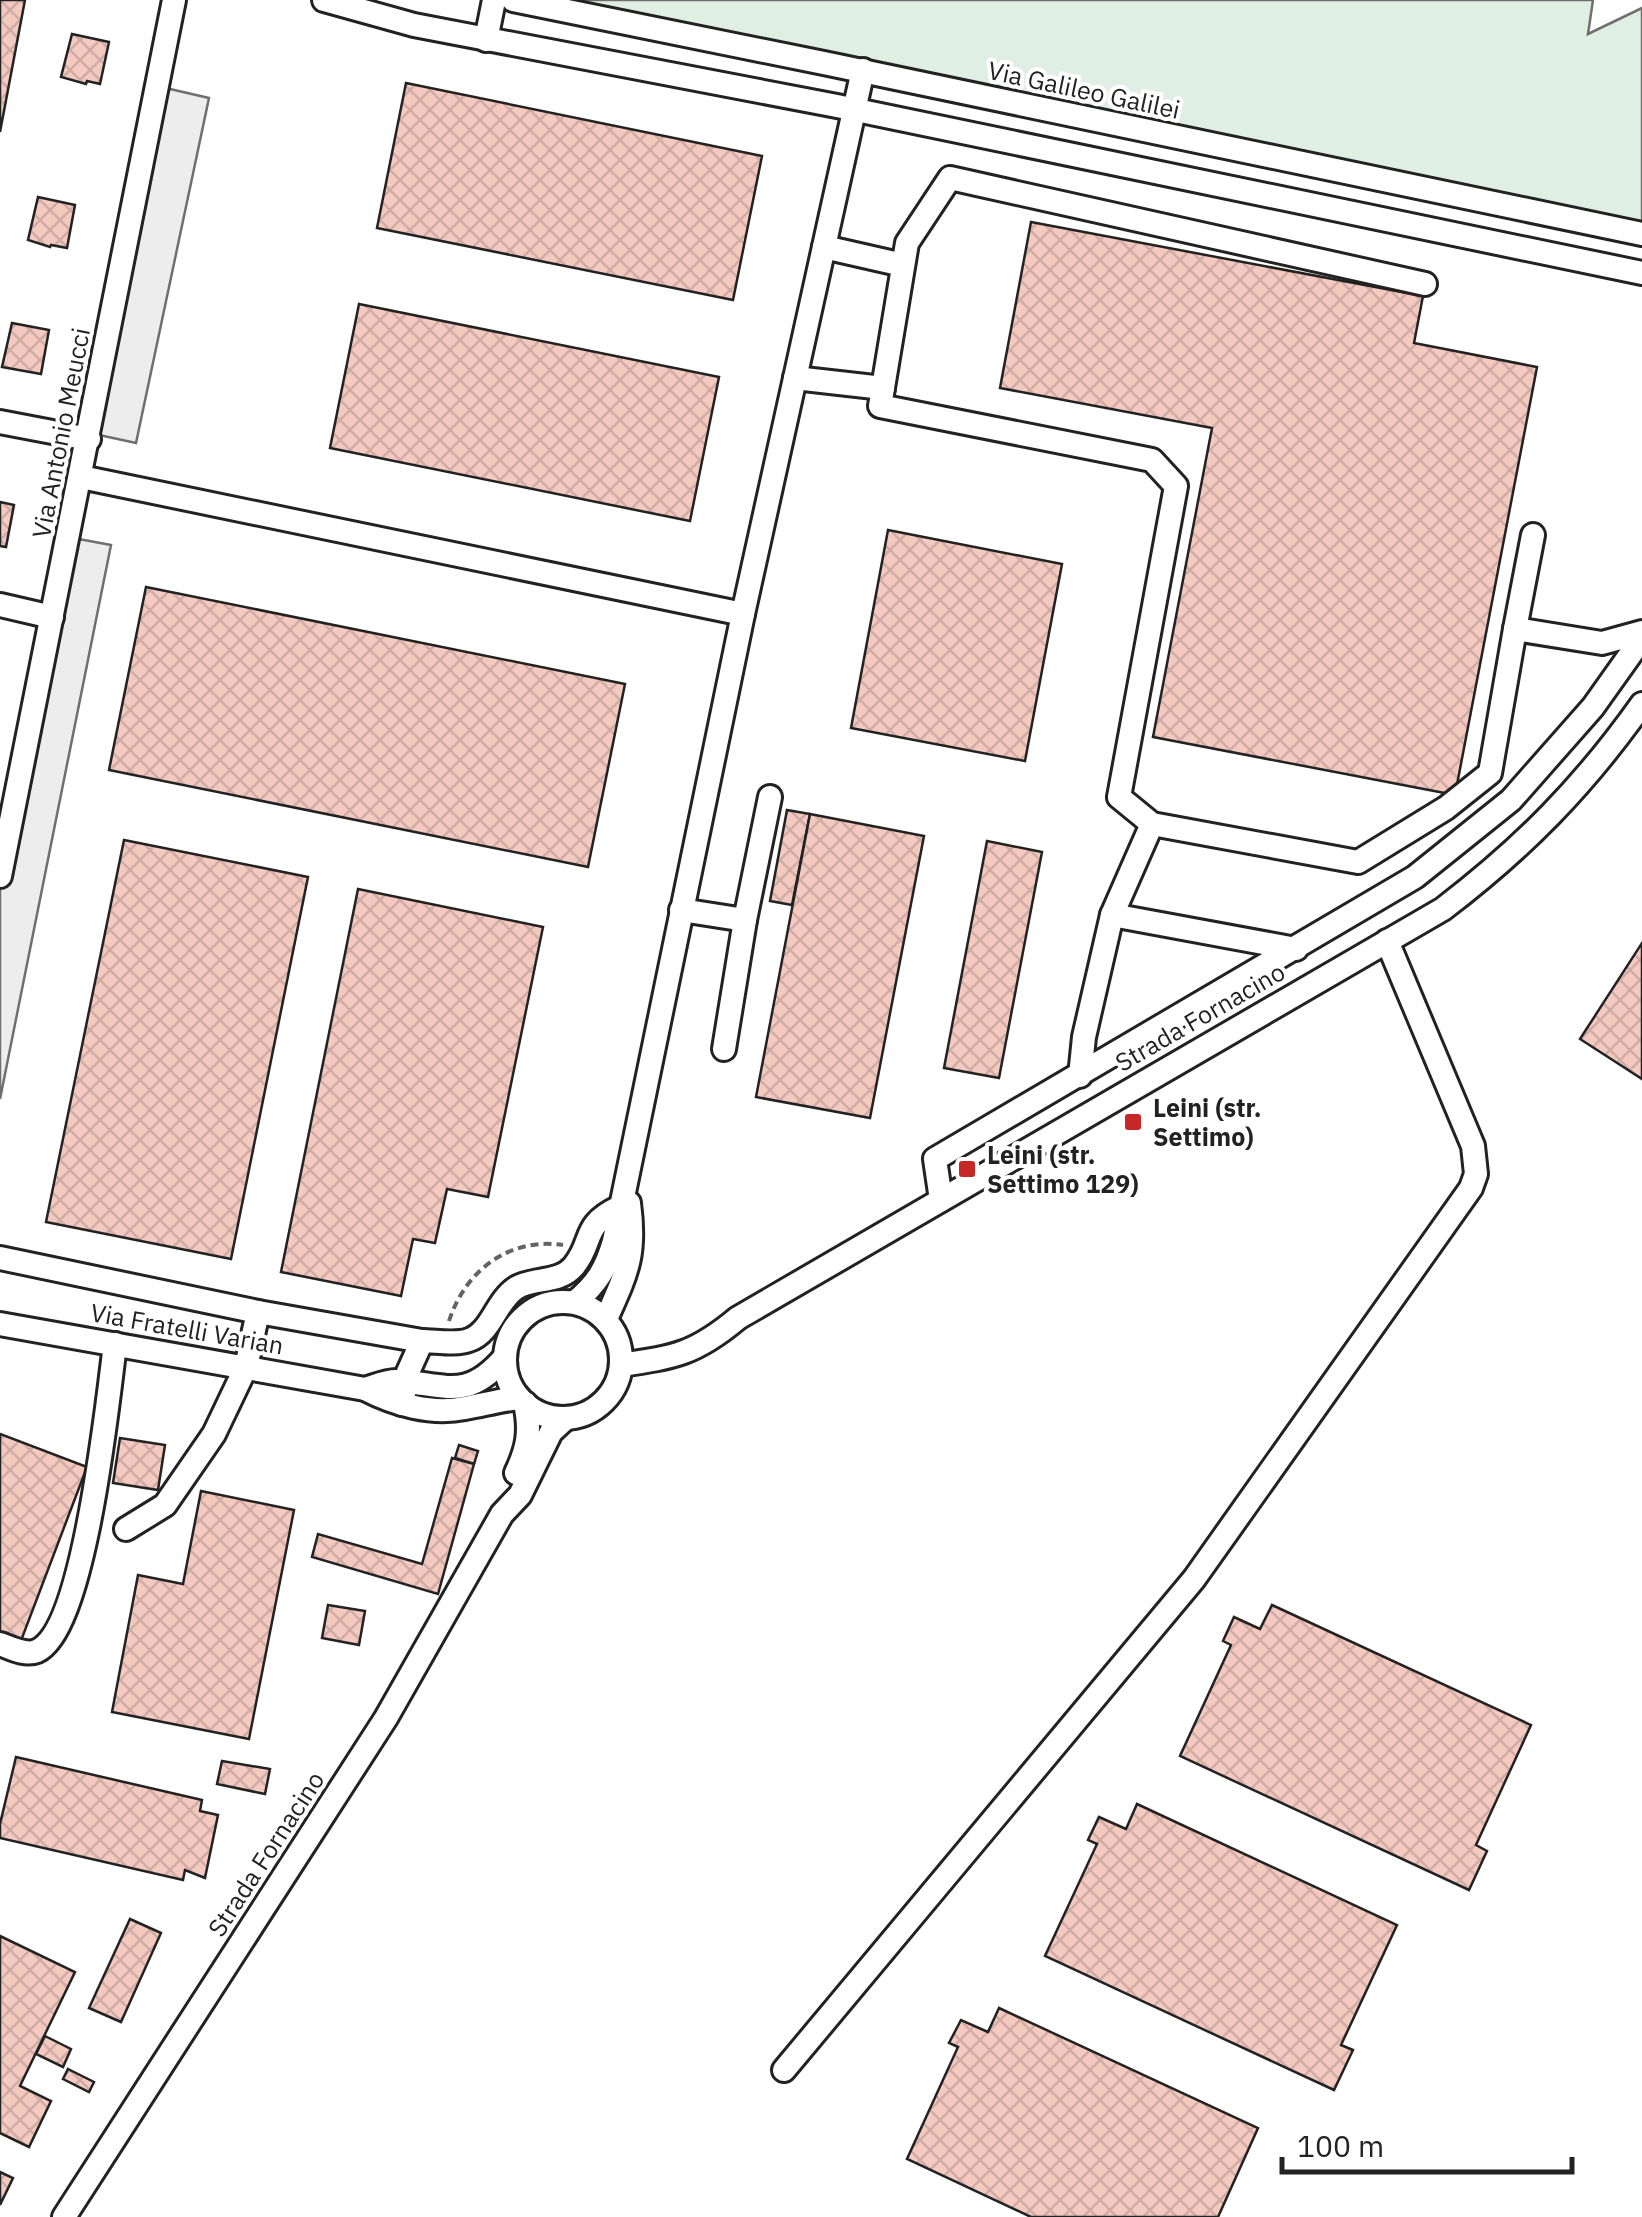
<svg xmlns="http://www.w3.org/2000/svg" width="1642" height="2217" viewBox="0 0 1642 2217" font-family="'IBM Plex Sans',sans-serif">
<style>
.grass{fill:#e0efe3;stroke:#6f6f6f;stroke-width:2.5}
.parking{fill:#ededed;stroke:#6f6f6f;stroke-width:2.5}
.building{fill:url(#building-cross-hatch);stroke:#222;stroke-width:2.5}
.lines{fill:none;stroke-linecap:round;stroke-linejoin:round}
.minor-casing{stroke:#222;stroke-width:28}
.path{stroke:#646464;stroke-width:4;stroke-dasharray:8 5;stroke-linecap:butt}
.minor{stroke:#fff;stroke-width:22}
.poi-dot{fill:#c62828;stroke:#fff;stroke-width:4}
.labels{text-anchor:middle;stroke-width:8;stroke-linejoin:round;paint-order:stroke}
.street-label{font-size:25px;fill:#222;stroke:#fff}
.poi-label{font-size:25px;font-weight:bold;fill:#222;stroke:#fff;text-anchor:start}
</style>
<defs>
<pattern id="building-cross-hatch" width="8" height="8" patternUnits="userSpaceOnUse" patternTransform="scale(2.5)"><rect width="8" height="8" fill="#f3c9c0"/><path d="M0 0l8 8M0 8l8-8" fill="none" stroke="#d0aca5"/></pattern>
</defs>
<rect width="100%" height="100%" fill="#fff"/>
<!-- grass -->
<polygon class="grass" points="513,0 1593,0 1588,34 1642,8 1642,229"/>
<!-- parking -->
<g class="parking">
<polygon points="157,86 209,98 136,443 90,433"/>
<polygon points="68,537 111,545 0,1099 0,876"/>
</g>
<!-- building -->
<g class="building">
<polygon points="0,0 25,0 0,132"/>
<polygon points="72,34 109,42 100,84 87,81 86,84 61,77"/>
<polygon points="406,83 762,156 733,300 377,228"/>
<polygon points="38,197 75,205 67,248 51,245 50,247 28,240"/>
<polygon points="1031,222 1423,296 1414,343 1537,367 1455,795 1153,737 1212,428 1000,388"/>
<polygon points="359,304 719,377 690,521 330,448"/>
<polygon points="12,323 49,330 41,374 2,367"/>
<polygon points="0,502 14,505 6,547 0,546"/>
<polygon points="888,530 1062,564 1025,761 851,728"/>
<polygon points="146,587 625,684 588,867 109,770"/>
<polygon points="787,810 810,814 792,905 770,901"/>
<polygon points="810,814 924,836 870,1118 756,1097"/>
<polygon points="124,840 308,877 231,1259 46,1222"/>
<polygon points="987,841 1042,852 999,1078 944,1068"/>
<polygon points="358,889 543,927 488,1197 447,1189 435,1243 413,1239 401,1296 281,1272"/>
<polygon points="1642,943 1642,1079 1580,1039"/>
<polygon points="0,1434 87,1467 19,1646 0,1639"/>
<polygon points="120,1438 165,1445 158,1490 113,1483"/>
<polygon points="459,1445 478,1451 474,1464 455,1458"/>
<polygon points="452,1458 474,1464 438,1594 312,1557 318,1534 422,1564"/>
<polygon points="201,1491 294,1510 249,1739 112,1712 138,1575 183,1584"/>
<polygon points="328,1605 365,1611 359,1645 322,1638"/>
<polygon points="1272,1605 1531,1725 1476,1845 1487,1851 1469,1890 1180,1756 1231,1645 1223,1641 1234,1617 1260,1629"/>
<polygon points="16,1757 202,1800 200,1811 218,1815 205,1878 185,1870 183,1880 0,1838 0,1824"/>
<polygon points="222,1761 270,1769 265,1794 217,1784"/>
<polygon points="1137,1804 1397,1925 1341,2045 1353,2050 1334,2090 1045,1956 1097,1844 1088,1840 1099,1817 1126,1829"/>
<polygon points="130,1919 161,1933 121,2022 89,2008"/>
<polygon points="0,1936 75,1972 20,2086 51,2101 29,2147 0,2133"/>
<polygon points="999,2008 1258,2128 1218,2217 1031,2217 907,2159 958,2047 949,2043 961,2020 988,2032"/>
<polygon points="45,2036 71,2049 63,2067 36,2054"/>
<polygon points="68,2069 94,2082 89,2092 63,2079"/>
<polygon points="0,2172 13,2178 0,2205"/>
</g>
<g class="lines">
<!-- minor casing -->
<g class="minor-casing">
<g id="minor">
<polyline points="324,0 414,25 837,106 1642,273"/>
<path d="M513 0C890 75 1266 156 1642 234"/>
<polyline points="486,40 494,0"/>
<polyline points="824,247 903,265"/>
<polyline points="1425,284 950,178 907,243 880,406 1152,460 1176,486 1119,797 1152,824 1358,862 1446,808 1490,773 1515,629"/>
<polyline points="795,378 883,388"/>
<polyline points="0,422 89,439"/>
<polyline points="81,477 743,614"/>
<polyline points="1533,535 1515,629 1602,643 1642,632"/>
<polyline points="0,605 52,617"/>
<polyline points="0,876 174,0"/>
<polyline points="681,910 745,920 770,797"/>
<polyline points="1112,915 1152,824"/>
<polyline points="724,1049 745,920"/>
<polyline points="1080,1076 1084,1037 1112,915 1296,949"/>
<polyline points="941,1200 935,1159 1415,877 1511,800 1593,707 1642,638"/>
<polyline points="0,1258 258,1312"/>
<path d="M575 1302C597 1284 606 1269 614 1241L743 614 863 70"/>
<circle cx="563" cy="1360" r="58"/>
<path d="M606 1319C627 1272 636 1255 629 1203"/>
<path d="M0 1324 365 1389C394 1404 431 1415 465 1408 483 1405 500 1400 519 1398"/>
<path d="M621 1365C675 1357 695 1354 738 1318L1443 909C1524 847 1583 787 1642 704"/>
<path d="M365 1389C375 1386 386 1381 396 1381 446 1384 466 1402 505 1357"/>
<path d="M402 1404 408 1372 422 1341C436 1341 456 1345 469 1340 491 1333 496 1301 516 1288 534 1277 559 1284 574 1266 595 1240 580 1226 620 1207"/>
<path d="M516 1473C528 1448 531 1431 525 1403"/>
<polyline points="126,1529 165,1505 214,1434 246,1367 258,1312 422,1341"/>
<path d="M0 1644C11 1648 25 1656 37 1651 85 1629 108 1399 115 1344"/>
<polyline points="784,2070 1194,1579 1471,1188 1476,1174 1473,1146 1387,941"/>
<polyline points="64,2217 386,1718 502,1514 520,1495 551,1432 566,1418"/>
</g>
</g>
<!-- path -->
<path class="path" d="M449 1321C465 1271 509 1237 563 1245"/>
<!-- minor -->
<use href="#minor" class="minor"/>
</g>
<!-- markers -->
<g class="poi-dot">
<rect x="1123" y="1112" width="20" height="20" rx="5"/>
<rect x="957" y="1159" width="20" height="20" rx="5"/>
</g>
<g class="labels">
<!-- street labels -->
<g class="street-label">
<text transform="translate(1084 90) rotate(12)" y="9">Via Galileo Galilei</text>
<text transform="translate(61 433) rotate(-79)" y="9">Via Antonio Meucci</text>
<text transform="translate(1200 1017) rotate(-30)" y="9">Strada Fornacino</text>
<text transform="translate(187 1329) rotate(10)" y="9">Via Fratelli Varian</text>
<text transform="translate(266 1854) rotate(-57)" y="9">Strada Fornacino</text>
</g>
<!-- poi labels -->
<g class="poi-label">
<text x="1153" y="1117">Leini (str.<tspan x="1153" dy="29">Settimo)</tspan></text>
<text x="987" y="1164">Leini (str.<tspan x="987" dy="29">Settimo 129)</tspan></text>
</g>
</g>
<!-- scale -->
<path d="M1282 2157v15h290v-15" fill="none" stroke="#222222" stroke-width="5"/>
<text x="1297" y="2157" font-size="30" fill="#222222" stroke="#ffffff" stroke-width="8" paint-order="stroke">100 m</text>
</svg>
